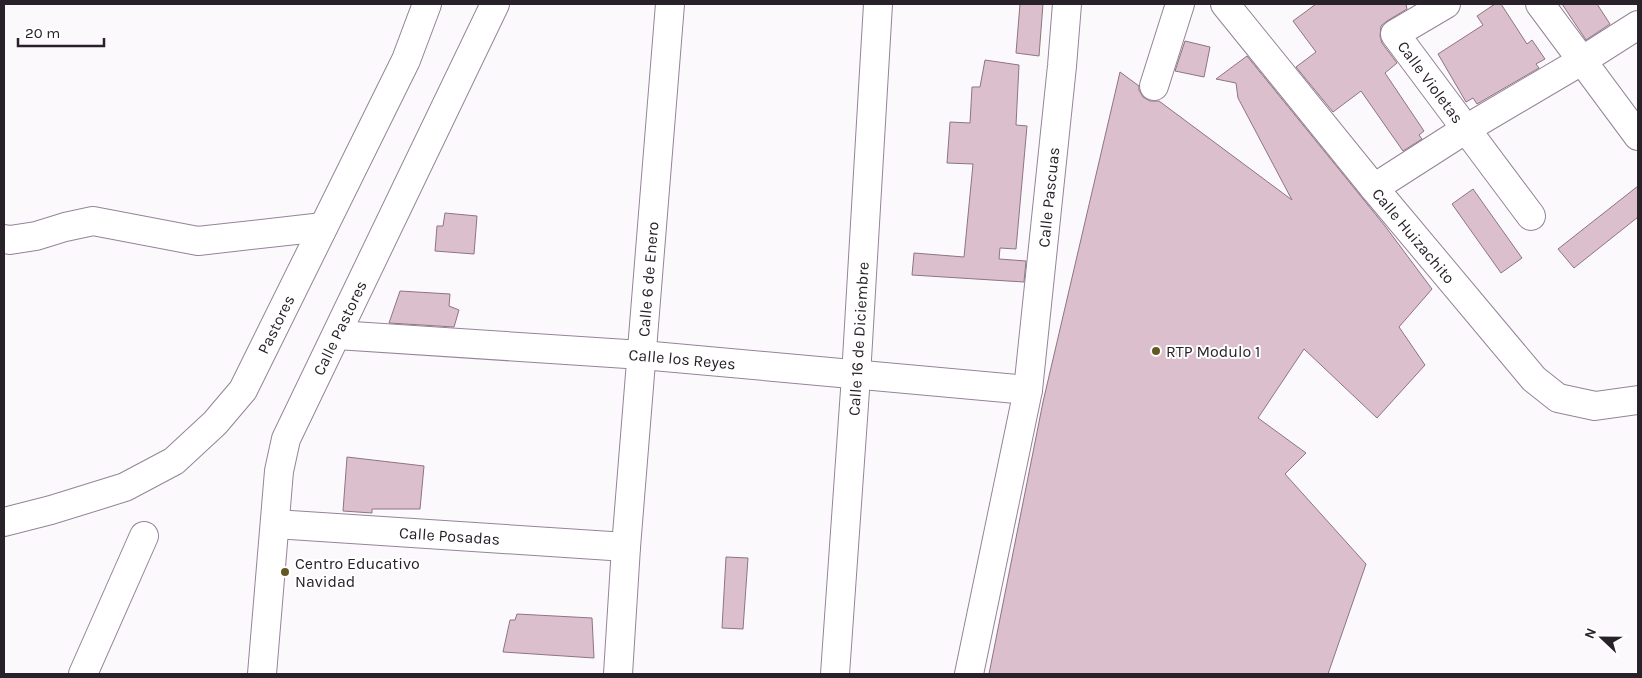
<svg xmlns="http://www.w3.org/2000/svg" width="1642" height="678" viewBox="0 0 1642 678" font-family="Karla,sans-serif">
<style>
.building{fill:#dcbfcc;stroke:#8e7480}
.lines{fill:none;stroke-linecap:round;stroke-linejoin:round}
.minor-casing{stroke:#958398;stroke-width:30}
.minor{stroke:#fff;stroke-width:28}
.poi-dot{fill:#635824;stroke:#fff;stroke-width:2}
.labels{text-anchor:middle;stroke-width:4;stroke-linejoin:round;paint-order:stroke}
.street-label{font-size:16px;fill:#282129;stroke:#fff}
.poi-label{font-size:16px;fill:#282129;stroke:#fff;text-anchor:start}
</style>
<rect width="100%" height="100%" fill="#fcf9fd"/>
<!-- building -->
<g class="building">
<polygon points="1020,4 1043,4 1039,56 1016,53"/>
<polygon points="1316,4 1406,4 1407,9 1387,21 1381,26 1380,36 1382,43 1397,63 1385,73 1424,131 1419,135 1422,139 1403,151 1361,91 1333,112 1296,67 1316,52 1293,21"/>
<polygon points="1495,4 1501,4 1527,44 1532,40 1545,59 1536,64 1539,68 1477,104 1473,98 1466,102 1438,54 1483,25 1477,16"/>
<polygon points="1562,4 1597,4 1610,24 1586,40"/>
<polygon points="1185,41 1210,47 1204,77 1175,71"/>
<polygon points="1247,56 1385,226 1432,289 1399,327 1425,365 1377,418 1304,349 1258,418 1306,453 1285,474 1366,564 1328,674 989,674 1043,402 1120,72 1139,86 1139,90 1143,97 1150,101 1159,101 1292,200 1238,98 1236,83 1216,79"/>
<polygon points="985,60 1019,65 1016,125 1027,126 1016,249 1000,248 999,259 1026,261 1024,282 912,275 914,253 964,257 973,164 947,163 950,122 970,123 972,87 980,87"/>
<polygon points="1638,186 1638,217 1574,268 1558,249"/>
<polygon points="1473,189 1522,258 1501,273 1452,204"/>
<polygon points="445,213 477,216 474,254 435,251 437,226 443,226"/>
<polygon points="400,291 450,294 449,306 459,310 454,327 389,323"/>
<polygon points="347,457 424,466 420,509 372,509 372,513 343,511"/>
<polygon points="726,557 748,558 743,629 722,628"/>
<polygon points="517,614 592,618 594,658 503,652 510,620 515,620"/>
</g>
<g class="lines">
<!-- minor casing -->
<g class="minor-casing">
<g id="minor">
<path id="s1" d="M1225 4 1374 188 1534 379 1558 398 1595 406 1638 400"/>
<path id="s2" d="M1446 4 1395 34 1531 216"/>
<polyline points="1540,4 1638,136"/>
<polyline points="1154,86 1180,4"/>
<polyline points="1374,188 1466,129 1583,60 1638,25"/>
<polyline points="4,239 10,240 36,236 65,227 93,221 198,241 323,227"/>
<path id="s3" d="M337 335 642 355 1028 390"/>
<path id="s4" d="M4 522 51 510 125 487 174 461 215 423 243 390 406 60 427 4"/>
<path id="s5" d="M275 524 626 547"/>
<polyline points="83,674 144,536"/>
<path id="s6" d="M262 674 279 471 286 439 495 4"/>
<path id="s7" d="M618 674 626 547 670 4"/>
<path id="s8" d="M835 674 856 376 878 4"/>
<path id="s9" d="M969 674 1028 390 1062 66 1067 4"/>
</g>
</g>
<!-- minor -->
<use href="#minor" class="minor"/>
</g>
<!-- markers -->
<g class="poi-dot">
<circle cx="1156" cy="351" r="5"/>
<circle cx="285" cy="572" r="5"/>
</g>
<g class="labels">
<!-- street labels -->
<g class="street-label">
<text dy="6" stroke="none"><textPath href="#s2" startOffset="119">Calle Violetas</textPath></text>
<text dy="6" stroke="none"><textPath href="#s9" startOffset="484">Calle Pascuas</textPath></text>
<text dy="6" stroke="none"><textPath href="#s1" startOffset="299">Calle Huizachito</textPath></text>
<text dy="6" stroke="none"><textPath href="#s7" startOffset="396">Calle 6 de Enero</textPath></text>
<text dy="6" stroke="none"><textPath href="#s4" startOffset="354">Pastores</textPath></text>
<text dy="6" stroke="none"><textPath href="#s6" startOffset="360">Calle Pastores</textPath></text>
<text dy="6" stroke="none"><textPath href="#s8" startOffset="336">Calle 16 de Diciembre</textPath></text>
<text dy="6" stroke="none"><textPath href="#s3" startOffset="346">Calle los Reyes</textPath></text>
<text dy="6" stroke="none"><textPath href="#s5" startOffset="175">Calle Posadas</textPath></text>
</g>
<!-- poi labels -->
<g class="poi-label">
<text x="1166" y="357">RTP Modulo 1</text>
<text x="295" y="569">Centro Educativo<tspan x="295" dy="18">Navidad</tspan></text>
</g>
</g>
<!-- border -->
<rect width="1642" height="678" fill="none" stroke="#282129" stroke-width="10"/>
<!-- north arrow -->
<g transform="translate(1602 638) rotate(292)" stroke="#ffffff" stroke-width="4" paint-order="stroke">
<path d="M0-4L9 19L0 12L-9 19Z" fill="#282129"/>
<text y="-8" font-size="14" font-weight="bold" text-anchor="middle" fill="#282129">N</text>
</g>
<!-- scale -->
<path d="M18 38v8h86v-8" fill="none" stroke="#282129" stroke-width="2.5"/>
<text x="25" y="38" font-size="15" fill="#282129" stroke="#ffffff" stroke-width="4" paint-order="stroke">20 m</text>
</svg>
